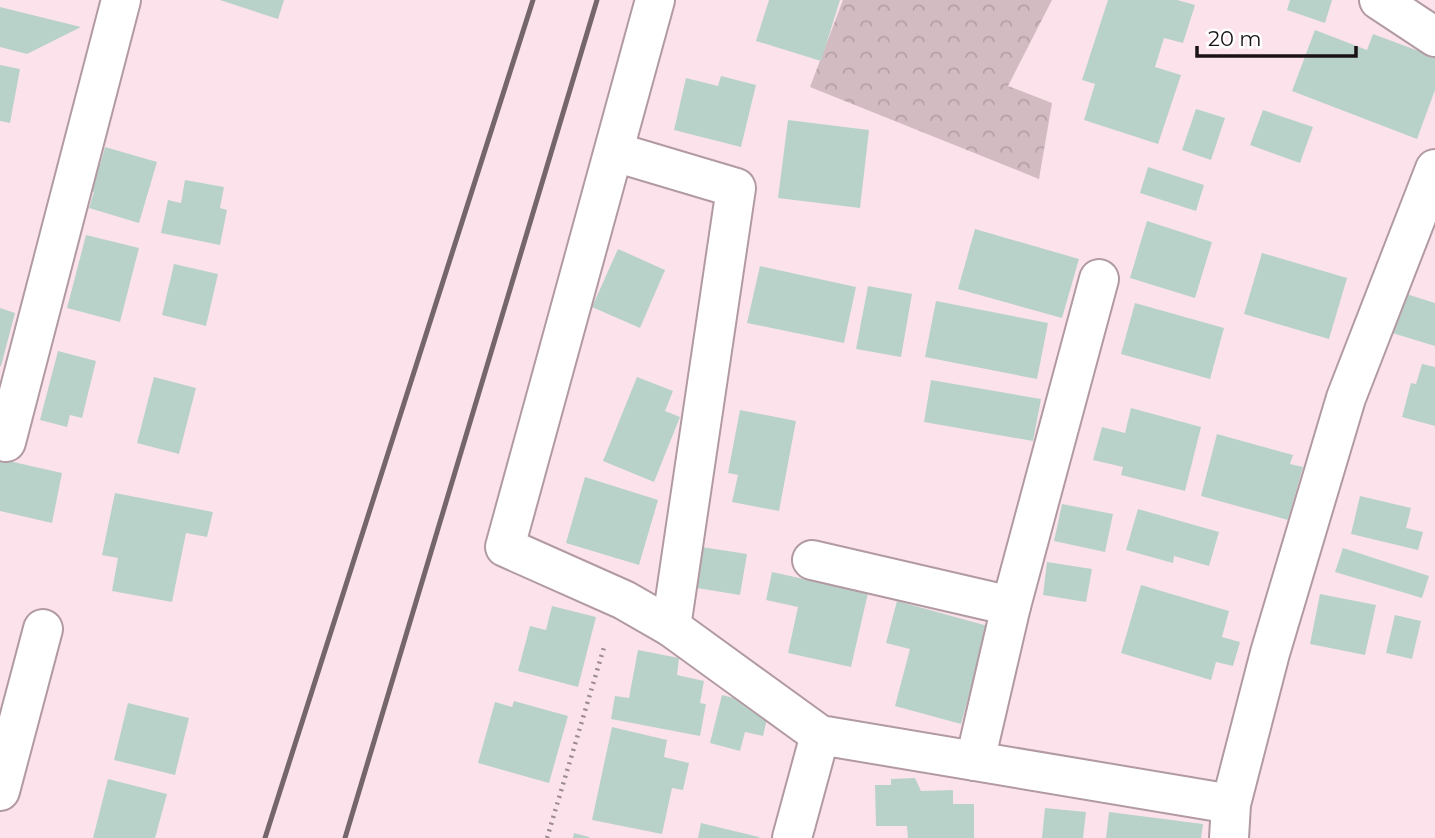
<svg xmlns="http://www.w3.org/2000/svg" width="1435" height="838" viewBox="0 0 1435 838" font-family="Montserrat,sans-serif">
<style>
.forest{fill:url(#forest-crowns)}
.building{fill:#b8d2ca}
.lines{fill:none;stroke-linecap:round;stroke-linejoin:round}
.minor-casing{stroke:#b19aa1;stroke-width:42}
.path{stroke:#9b8a90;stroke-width:4.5;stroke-dasharray:2 5;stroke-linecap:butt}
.minor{stroke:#fff;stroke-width:38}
.rail{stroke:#75666b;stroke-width:5}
</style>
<defs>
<pattern id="forest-crowns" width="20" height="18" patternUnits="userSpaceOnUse" patternTransform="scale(1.75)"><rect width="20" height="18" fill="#d3bbc2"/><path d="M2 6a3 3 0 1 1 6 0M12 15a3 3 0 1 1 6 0" fill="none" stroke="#b5a0a6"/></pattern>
</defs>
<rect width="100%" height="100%" fill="#fce3eb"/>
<!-- forest -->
<polygon class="forest" points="843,0 1052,0 1008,86 1052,103 1039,179 810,87"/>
<!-- building -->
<g class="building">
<polygon points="220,0 284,0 278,19"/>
<polygon points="769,0 840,0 821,61 756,41"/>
<polygon points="1108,0 1177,0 1195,5 1183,43 1164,38 1155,67 1181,75 1158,144 1084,120 1095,84 1082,80"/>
<polygon points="1290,0 1332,0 1325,23 1287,10"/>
<polygon points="0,7 81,27 27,54 0,47"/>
<polygon points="1315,30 1367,50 1373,34 1435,57 1435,90 1417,139 1292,91"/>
<polygon points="0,65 20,69 10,123 0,121"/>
<polygon points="721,76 756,85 741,147 674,130 686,78 718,86"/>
<polygon points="1196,109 1225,118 1211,160 1182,150"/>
<polygon points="1263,110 1313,127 1300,163 1250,145"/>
<polygon points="788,120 869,130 860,208 778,198"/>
<polygon points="105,147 157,162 139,223 89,208 94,192 80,188 88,161 100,165"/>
<polygon points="1148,167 1204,185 1196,211 1140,193"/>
<polygon points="185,180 224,187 220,208 227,210 220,245 161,233 168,200 181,203"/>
<polygon points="1147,221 1212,242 1195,298 1130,278"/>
<polygon points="975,229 1079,259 1062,318 958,289"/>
<polygon points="86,235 139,248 120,322 67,308"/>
<polygon points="618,249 665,270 640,328 592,307"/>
<polygon points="1262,253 1347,278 1329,339 1244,314"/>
<polygon points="174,264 218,274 206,326 162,315"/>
<polygon points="760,266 856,287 844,343 747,323"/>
<polygon points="868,286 912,294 901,357 856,349"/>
<polygon points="1400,292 1435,303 1435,346 1389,332"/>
<polygon points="936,301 1048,323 1037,379 925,357"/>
<polygon points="1135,303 1224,328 1210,379 1121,354"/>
<polygon points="0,308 15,313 1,366 0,366"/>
<polygon points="58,351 96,361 82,418 70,415 67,427 40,420"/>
<polygon points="1422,364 1435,367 1435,426 1402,417 1411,383 1416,384"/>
<polygon points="154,377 196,388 179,454 137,443"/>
<polygon points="637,377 673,391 665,411 680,417 654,482 603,461"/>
<polygon points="931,380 1041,399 1033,441 924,422"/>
<polygon points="1131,408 1201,427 1185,491 1121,475 1123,467 1093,460 1102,427 1125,433"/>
<polygon points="740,410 796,421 779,511 732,502 738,475 728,473"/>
<polygon points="1217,434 1293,455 1290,464 1303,467 1288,520 1201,496"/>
<polygon points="0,459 62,473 52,523 0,511"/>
<polygon points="585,477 658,500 639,565 566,543"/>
<polygon points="115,493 213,512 207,537 186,533 172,602 112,591 118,558 102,555"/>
<polygon points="1360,496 1411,508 1406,528 1423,532 1418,550 1351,534"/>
<polygon points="1062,504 1113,514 1105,552 1054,541"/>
<polygon points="1138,509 1219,532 1209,566 1174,556 1173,563 1126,550"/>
<polygon points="702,547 747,554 740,595 697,588"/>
<polygon points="1343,548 1429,576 1422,598 1335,572"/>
<polygon points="1047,562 1092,569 1086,602 1043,595"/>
<polygon points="772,572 868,593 851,667 788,653 798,607 766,600"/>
<polygon points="1141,585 1229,611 1222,637 1240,642 1233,666 1216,662 1211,680 1121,653"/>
<polygon points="1320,594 1376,605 1365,655 1310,644"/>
<polygon points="897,601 988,626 961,724 895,706 910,649 886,643"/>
<polygon points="552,606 596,617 578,687 518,671 530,626 546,630"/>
<polygon points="1395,615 1421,621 1412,659 1386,653"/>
<polygon points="638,650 679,658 677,675 704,681 700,703 706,704 700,736 611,719 615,696 629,698"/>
<polygon points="722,695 770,707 763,736 745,732 740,751 710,743"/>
<polygon points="514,701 568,716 549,783 478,763 495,702 512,707"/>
<polygon points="128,703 189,718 175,775 114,760"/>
<polygon points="612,727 667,740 664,757 689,763 683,790 672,788 662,834 592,820"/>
<polygon points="915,778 921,791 953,790 953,804 974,804 974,838 908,838 907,826 876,826 875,785 891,785 891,779"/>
<polygon points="108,779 167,794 155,838 93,838"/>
<polygon points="1045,808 1086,812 1083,838 1042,838"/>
<polygon points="1109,812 1203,824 1201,838 1106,838"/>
<polygon points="701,823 759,837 759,838 698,838"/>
<polygon points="574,833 589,837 589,838 573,838"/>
</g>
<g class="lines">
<!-- minor casing -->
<g class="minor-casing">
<g id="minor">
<polyline points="655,0 505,547 624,600 671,627 820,735 1231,804"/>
<polyline points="1379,0 1435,37"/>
<polyline points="615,152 736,188 671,627"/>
<polyline points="6,442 121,0"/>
<polyline points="812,560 1011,606"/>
<polyline points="975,761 1011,606 1099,279"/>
<polyline points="0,791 43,629"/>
<polyline points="792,838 820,735"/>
<polyline points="1229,838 1231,804 1270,653 1346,398 1435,169"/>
</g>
</g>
<!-- path -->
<polyline class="path" points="547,838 605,644"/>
<!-- minor -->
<use href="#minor" class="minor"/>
<!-- rail -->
<g class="rail">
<polyline points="265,838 533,0"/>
<polyline points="345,838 597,0"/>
</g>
</g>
<!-- scale -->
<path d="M1197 46v10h159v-10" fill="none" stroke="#1a1215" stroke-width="3.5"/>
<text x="1208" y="46" font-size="21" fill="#1a1215" stroke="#ffffff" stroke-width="5" paint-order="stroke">20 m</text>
</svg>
